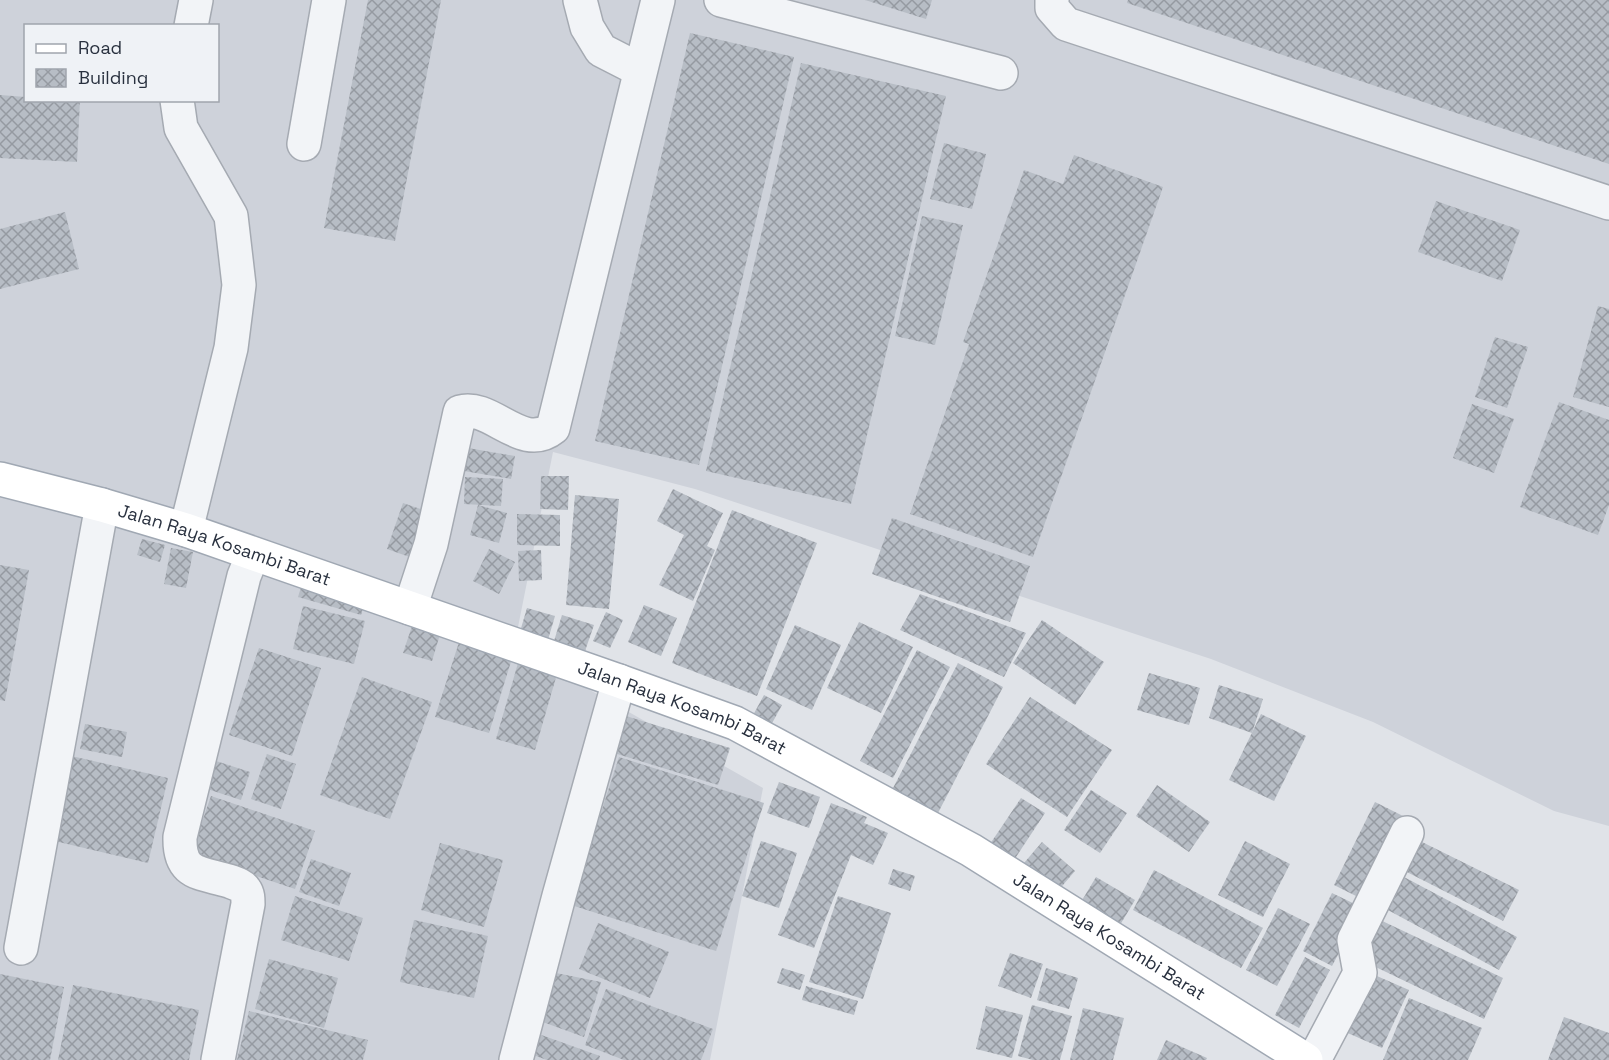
<svg xmlns="http://www.w3.org/2000/svg" width="1609" height="1060" viewBox="0 0 1609 1060" font-family="'Space Grotesk',sans-serif">
<style>
.built{fill:#ced2da;fill-rule:evenodd}
.building{fill:url(#building-cross-hatch)}
.lines{fill:none;stroke-linecap:round;stroke-linejoin:round}
.minor-casing{stroke:#a5aab2;stroke-width:36}
.major-casing{stroke:#a0a8b3;stroke-width:36}
.minor{stroke:#f2f4f7;stroke-width:33}
.major{stroke:#fff;stroke-width:33}
.labels{text-anchor:middle;stroke-width:6;stroke-linejoin:round;paint-order:stroke}
.street-label{font-size:18px;fill:#29313f;stroke:#eff2f6}
</style>
<defs>
<pattern id="building-cross-hatch" width="8" height="8" patternUnits="userSpaceOnUse" patternTransform="scale(1.5)"><rect width="8" height="8" fill="#b7bdc5"/><path d="M0 0l8 8M0 8l8-8" fill="none" stroke="#959aa1"/></pattern>
</defs>
<rect width="100%" height="100%" fill="#e0e3e8"/>
<!-- built -->
<path class="built" d="M0 0H1609V826L1554 811 1373 722 1211 659 695 489 553 452 514 647 763 788 710 1060H0ZM26 26H218V100H26Z"/>
<!-- building -->
<g class="building">
<polygon points="368,0 441,0 395,241 324,228"/>
<polygon points="865,0 932,0 926,19"/>
<polygon points="1128,0 1609,0 1609,164 1127,3"/>
<polygon points="690,33 794,57 699,465 595,441"/>
<polygon points="801,63 946,96 851,504 706,471"/>
<polygon points="0,95 26,97 26,100 80,100 77,162 0,158"/>
<polygon points="944,143 986,154 972,209 930,199"/>
<polygon points="1074,155 1163,187 1033,557 910,514 969,344 963,342 1024,170 1063,184"/>
<polygon points="1436,201 1520,230 1502,281 1418,252"/>
<polygon points="65,212 79,269 0,289 0,229"/>
<polygon points="922,216 963,225 935,345 895,336"/>
<polygon points="1598,306 1609,309 1609,407 1573,397"/>
<polygon points="1495,337 1528,347 1507,408 1475,397"/>
<polygon points="1559,402 1609,420 1609,505 1598,535 1520,507"/>
<polygon points="1472,404 1514,419 1494,473 1453,458"/>
<polygon points="462,447 515,456 511,479 458,470"/>
<polygon points="541,476 569,476 568,510 540,509"/>
<polygon points="465,477 503,479 501,506 464,504"/>
<polygon points="673,489 723,513 707,546 715,550 693,601 659,585 684,535 657,521"/>
<polygon points="575,495 619,499 609,609 566,605"/>
<polygon points="403,503 435,514 418,560 387,549"/>
<polygon points="478,505 507,513 499,543 470,535"/>
<polygon points="732,510 817,543 757,696 672,663"/>
<polygon points="517,514 560,515 560,546 517,545"/>
<polygon points="892,518 1030,566 1010,622 872,574"/>
<polygon points="142,539 165,545 160,562 137,555"/>
<polygon points="171,548 193,552 186,588 164,584"/>
<polygon points="489,549 515,562 499,594 473,581"/>
<polygon points="541,550 542,580 519,581 518,551"/>
<polygon points="0,565 29,570 5,701 0,700"/>
<polygon points="304,577 367,595 361,615 298,597"/>
<polygon points="920,594 1026,633 1004,677 900,630"/>
<polygon points="644,605 677,618 661,656 628,642"/>
<polygon points="303,606 365,621 354,664 293,649"/>
<polygon points="527,608 555,616 547,643 519,635"/>
<polygon points="606,612 623,620 610,648 593,641"/>
<polygon points="562,615 594,625 585,651 554,641"/>
<polygon points="1042,620 1104,662 1075,705 1013,663"/>
<polygon points="859,622 913,647 881,713 827,688"/>
<polygon points="413,623 441,631 432,661 403,653"/>
<polygon points="795,625 841,645 812,710 766,689"/>
<polygon points="460,639 513,655 489,733 435,717"/>
<polygon points="259,648 321,668 292,756 229,735"/>
<polygon points="917,650 950,667 893,778 860,761"/>
<polygon points="518,663 557,674 535,750 496,739"/>
<polygon points="958,663 1003,687 938,813 892,790"/>
<polygon points="1149,673 1200,688 1189,725 1137,710"/>
<polygon points="362,677 432,702 390,819 320,795"/>
<polygon points="1219,685 1263,699 1252,733 1209,718"/>
<polygon points="764,695 782,705 770,727 752,717"/>
<polygon points="1030,697 1112,750 1067,817 986,764"/>
<polygon points="1261,714 1306,736 1274,801 1229,780"/>
<polygon points="626,716 730,748 718,785 614,753"/>
<polygon points="85,724 127,732 122,757 80,749"/>
<polygon points="267,754 296,764 281,809 251,799"/>
<polygon points="67,755 168,778 148,863 46,839"/>
<polygon points="619,757 764,803 716,951 571,905"/>
<polygon points="207,758 250,772 241,800 198,786"/>
<polygon points="779,782 820,797 809,828 767,813"/>
<polygon points="1157,785 1210,822 1189,852 1136,816"/>
<polygon points="1091,790 1127,813 1100,853 1064,830"/>
<polygon points="211,796 315,831 295,889 191,854"/>
<polygon points="1021,798 1045,813 1014,860 990,844"/>
<polygon points="1375,802 1405,817 1364,900 1334,885"/>
<polygon points="831,803 867,817 864,823 888,833 873,865 851,855 814,948 778,935"/>
<polygon points="1414,838 1519,890 1503,921 1399,868"/>
<polygon points="761,841 797,853 779,908 742,896"/>
<polygon points="1245,841 1290,864 1263,917 1218,895"/>
<polygon points="1042,842 1075,871 1057,892 1024,863"/>
<polygon points="440,843 503,860 484,927 421,910"/>
<polygon points="311,859 351,873 339,906 299,892"/>
<polygon points="893,869 915,876 910,891 888,884"/>
<polygon points="1154,870 1263,928 1241,968 1133,910"/>
<polygon points="1096,877 1135,900 1117,930 1078,907"/>
<polygon points="1404,877 1517,937 1499,970 1386,909"/>
<polygon points="1332,893 1363,908 1332,966 1303,951"/>
<polygon points="295,896 363,918 349,961 281,940"/>
<polygon points="838,896 891,913 863,999 809,982"/>
<polygon points="1278,908 1310,924 1277,986 1246,970"/>
<polygon points="1378,919 1503,978 1484,1019 1359,959"/>
<polygon points="414,920 488,936 474,998 400,982"/>
<polygon points="598,923 669,952 650,998 579,969"/>
<polygon points="1010,953 1043,964 1031,998 998,986"/>
<polygon points="1305,957 1330,970 1299,1028 1275,1015"/>
<polygon points="269,959 338,978 324,1028 255,1009"/>
<polygon points="782,968 805,975 800,990 777,983"/>
<polygon points="1046,968 1078,978 1069,1009 1037,1000"/>
<polygon points="546,971 601,982 584,1037 540,1021"/>
<polygon points="1370,973 1409,990 1382,1048 1343,1031"/>
<polygon points="0,974 64,987 50,1060 0,1060"/>
<polygon points="73,985 199,1010 189,1060 58,1060"/>
<polygon points="806,986 858,1001 854,1015 802,1000"/>
<polygon points="606,989 713,1029 701,1060 624,1060 585,1045"/>
<polygon points="1409,998 1482,1028 1468,1060 1383,1060"/>
<polygon points="1032,1005 1072,1016 1060,1060 1033,1060 1018,1056"/>
<polygon points="986,1006 1023,1015 1012,1058 976,1049"/>
<polygon points="1083,1008 1124,1018 1113,1060 1070,1060"/>
<polygon points="249,1011 368,1040 363,1060 237,1060"/>
<polygon points="1564,1017 1609,1033 1609,1060 1548,1060"/>
<polygon points="533,1032 600,1056 599,1060 547,1060 525,1052"/>
<polygon points="1166,1040 1207,1058 1206,1060 1157,1060"/>
</g>
<g class="lines">
<!-- minor casing -->
<g class="minor-casing">
<g id="minor">
<polyline points="580,0 587,27 601,50 640,70"/>
<polyline points="721,0 1001,73"/>
<polyline points="1052,0 1052,8 1066,24 1609,203"/>
<polyline points="191,26 196,0"/>
<polyline points="177,100 181,128 231,216 239,285 231,348 186,530"/>
<polyline points="304,144 329,0"/>
<path d="M410 608 431 544 460 412C491 403 522 453 553 428L658 0"/>
<polyline points="21,948 102,505"/>
<path d="M218 1060 248 904C248 899 248 894 245 890 242 885 234 883 229 881 199 872 179 875 180 837L244 576 253 554"/>
<polyline points="516,1060 559,896 619,681"/>
<polyline points="1314,1060 1360,973 1354,940 1407,833"/>
</g>
</g>
<!-- major casing -->
<g class="major-casing">
<g id="major">
<path id="s1" d="M0 479 102 505 186 530 619 681 735 723 971 850 1306 1060"/>
</g>
</g>
<!-- minor -->
<use href="#minor" class="minor"/>
<!-- major -->
<use href="#major" class="major"/>
</g>
<g class="labels">
<!-- street labels -->
<g class="street-label">
<text dy="6" stroke="none"><textPath href="#s1" startOffset="234">Jalan Raya Kosambi Barat</textPath></text>
<text dy="6" stroke="none"><textPath href="#s1" startOffset="720">Jalan Raya Kosambi Barat</textPath></text>
<text dy="6" stroke="none"><textPath href="#s1" startOffset="1206">Jalan Raya Kosambi Barat</textPath></text>
</g>
</g>
<!-- legend -->
<rect x="24" y="24" width="195" height="78" fill="#eff2f6" stroke="#a0a5ad" stroke-width="1.5"/>
<rect x="36" y="44" width="30" height="9" fill="#ffffff" stroke="#a0a5ad" stroke-width="1.5"/>
<text x="78" y="54" font-size="18" fill="#29313f">Road</text>
<rect x="36" y="69" width="30" height="18" fill="url(#building-cross-hatch)" stroke="#a0a5ad" stroke-width="1.5"/>
<text x="78" y="84" font-size="18" fill="#29313f">Building</text>
</svg>
